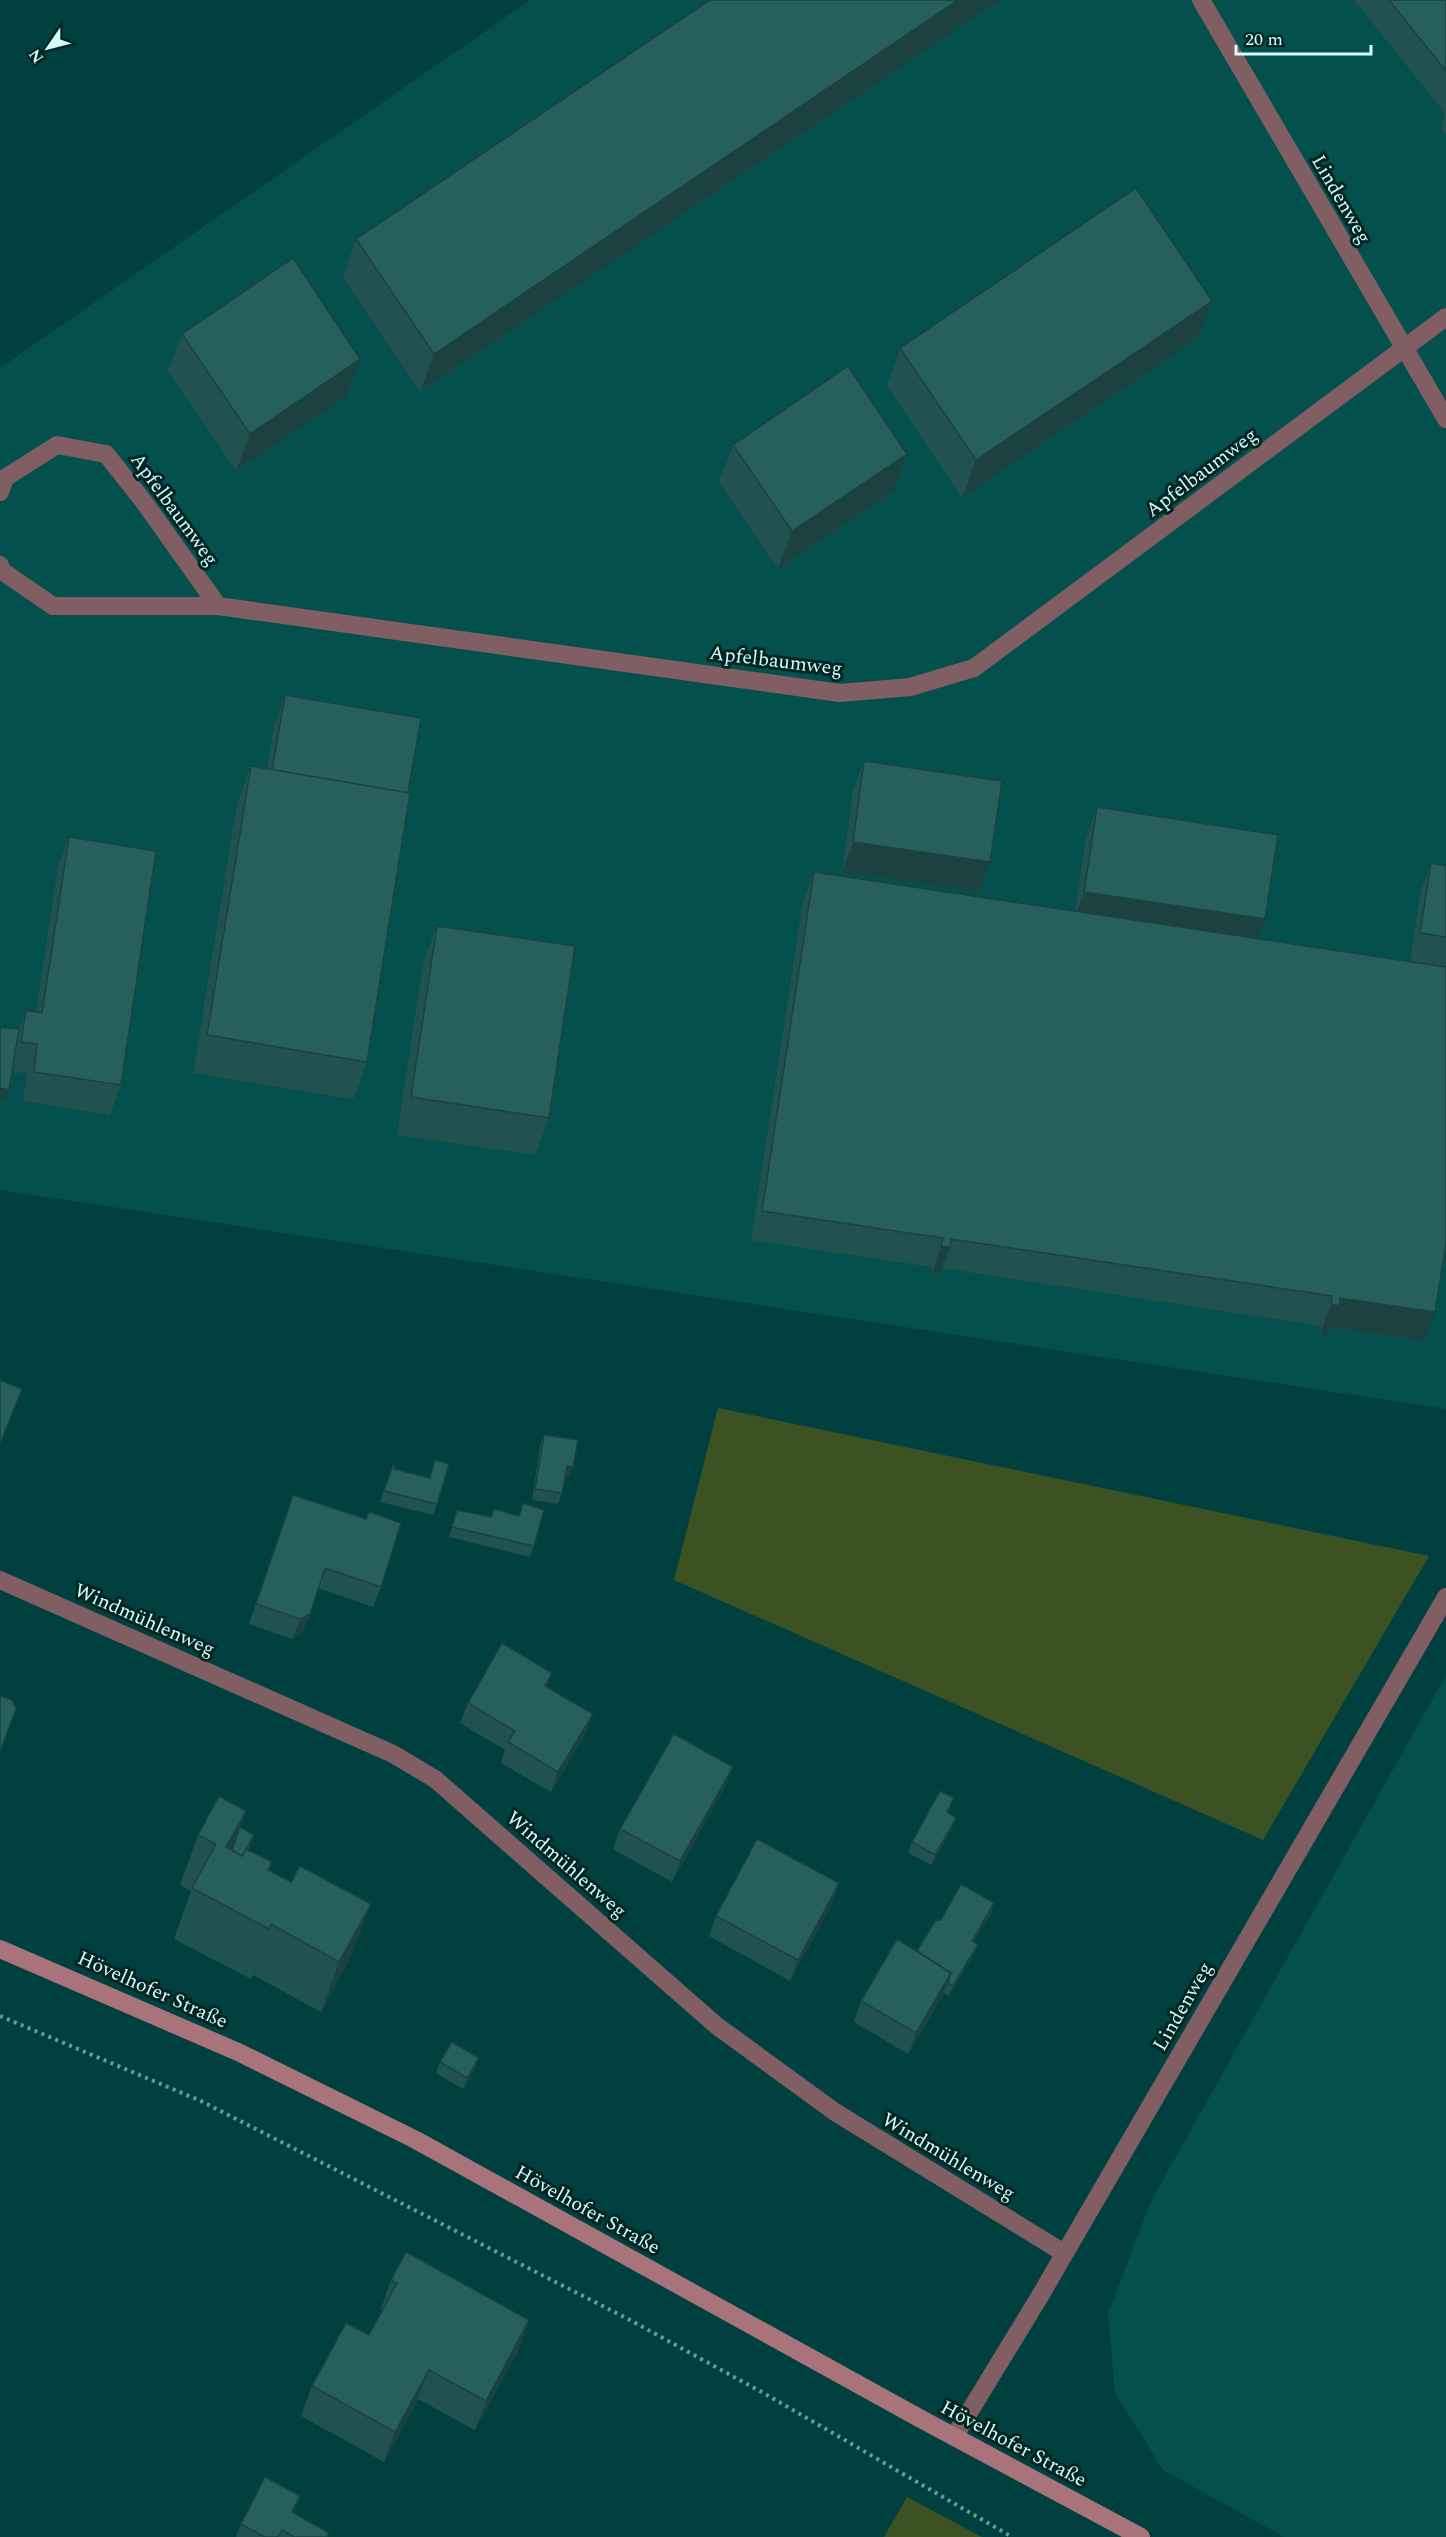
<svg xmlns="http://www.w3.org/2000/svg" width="1446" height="2537" viewBox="0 0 1446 2537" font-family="Spectral,serif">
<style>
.built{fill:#04504d}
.green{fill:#3c5223}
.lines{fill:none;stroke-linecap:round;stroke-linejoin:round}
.path{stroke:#689c9a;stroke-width:4;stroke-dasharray:3 4.5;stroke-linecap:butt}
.street{stroke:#805e63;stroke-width:18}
.secondary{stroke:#a8737a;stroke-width:18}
.wall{fill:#22524f}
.shaded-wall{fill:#1b4240}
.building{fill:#275f5c;stroke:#1b4240;stroke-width:1.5}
.labels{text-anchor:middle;stroke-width:6;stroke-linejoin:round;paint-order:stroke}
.street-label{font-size:20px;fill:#d6fdfa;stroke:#012523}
</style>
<rect width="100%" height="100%" fill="#00413f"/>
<!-- built -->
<g class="built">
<polygon points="530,0 1446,0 1446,1409 0,1190 0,368"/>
<polygon points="1446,1675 1446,2537 1284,2537 1163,2470 1115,2393 1108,2314 1151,2201"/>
</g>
<!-- green -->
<g class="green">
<polygon points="718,1408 1429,1556 1263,1840 674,1580"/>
<polygon points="907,2497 982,2537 884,2537"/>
</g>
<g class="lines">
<!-- path -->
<polyline class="path" points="0,2016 201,2101 630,2320 767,2395 1012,2537"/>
<!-- street -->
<g class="street">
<polyline points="1201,0 1446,419"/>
<polyline points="0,492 5,478 57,445 106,454 144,502 218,606"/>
<polyline points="0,565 2,571 53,606 218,606 840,693 910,687 974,668 1446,317"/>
<polyline points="0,1580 393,1754 435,1779 717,2026 835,2112 1064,2253"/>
<polyline points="954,2437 1040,2296 1446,1597"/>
</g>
<!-- secondary -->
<polyline class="secondary" points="0,1949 238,2052 416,2140 921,2419 1141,2537"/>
</g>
<!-- wall -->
<g class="wall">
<polygon points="710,0 1000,0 420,392 343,277 356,239"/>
<polygon points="1354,0 1446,0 1446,135 1442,130 1444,112"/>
<polygon points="182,334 346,397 236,471 168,371"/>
<polygon points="1198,338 962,498 887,386 900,348"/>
<polygon points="733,445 907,454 894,491 778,569 719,482"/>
<polygon points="285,695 408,793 367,1062 353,1099 193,1073 237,804 251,766 267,769 274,725"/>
<polygon points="864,761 980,892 842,872 853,791"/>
<polygon points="1097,807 1258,939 1410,962 1420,893 1431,863 1446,866 1446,1243 1425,1341 1331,1327 1329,1335 1320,1334 1321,1326 942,1268 939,1277 931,1276 932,1267 751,1240 803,901 814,872 1075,911 1086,837"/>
<polygon points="69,837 121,1085 110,1115 23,1101 27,1074 12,1071 6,1100 0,1099 0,1027 19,1029 26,1010 36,1012 58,867"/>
<polygon points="437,926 549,1118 535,1155 397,1135 423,963"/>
<polygon points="544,1435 573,1467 569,1477 565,1477 562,1493 558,1504 532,1500 540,1445"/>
<polygon points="435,1460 437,1504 433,1515 380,1502 394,1462 394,1469 429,1478"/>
<polygon points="293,1495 366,1519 381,1587 373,1607 318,1588 302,1634 292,1639 249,1624"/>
<polygon points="523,1503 534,1546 530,1557 449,1537 457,1510 491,1517 494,1509 518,1516"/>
<polygon points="547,1687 593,1714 585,1734 551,1792 501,1763 505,1750 460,1723 468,1703"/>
<polygon points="733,1767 725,1787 672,1882 613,1849 620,1829"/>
<polygon points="951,1809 948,1813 956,1818 952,1828 932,1865 908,1853 912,1842"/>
<polygon points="246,1811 240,1827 254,1835 248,1850 352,1954 321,2012 253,1975 251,1979 174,1939 191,1891 180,1885 198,1835"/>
<polygon points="839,1883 832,1904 790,1981 709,1936 716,1916"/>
<polygon points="994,1903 991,1913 973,1942 978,1944 974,1954 949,1996 944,1993 908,2054 854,2022 861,2001 917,1951 941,1920"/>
<polygon points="440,2062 475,2069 463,2089 436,2073"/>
<polygon points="391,2280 529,2320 519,2349 475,2430 418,2399 384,2462 301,2416 312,2386 369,2335 382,2310 381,2309"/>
<polygon points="300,2496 294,2513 328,2537 236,2537 241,2524"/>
</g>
<!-- shaded-wall -->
<g class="shaded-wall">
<polygon points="958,0 1000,0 420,392 434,354"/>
<polygon points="1212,301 1198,338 962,498 976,460"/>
<polygon points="360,359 346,397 236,471 250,434"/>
<polygon points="907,454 894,491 778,569 792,531"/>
<polygon points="853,842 990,862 980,892 842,872"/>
<polygon points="1084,892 1265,919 1254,948 1073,922"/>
<polygon points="0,1088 9,1090 6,1100 0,1099"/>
<polygon points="941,1246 950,1247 939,1277 931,1276"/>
<polygon points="1340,1298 1435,1312 1425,1341 1331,1327 1329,1335 1320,1334 1331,1304"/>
<polygon points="567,1466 573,1467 569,1477 563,1477"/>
<polygon points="310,1614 302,1634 292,1639 300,1619"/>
<polygon points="552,1673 545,1693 545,1686"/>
<polygon points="593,1714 585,1734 551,1792 558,1772"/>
<polygon points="733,1767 725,1787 672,1882 680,1861"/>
<polygon points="246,1811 228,1861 208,1897 226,1847"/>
<polygon points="956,1818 952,1828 932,1865 935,1855"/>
<polygon points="839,1883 832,1904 790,1981 798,1960"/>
<polygon points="994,1903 991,1913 968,1951 972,1941"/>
<polygon points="371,1904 352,1954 321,2012 339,1962"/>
<polygon points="271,1924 253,1975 251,1979"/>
<polygon points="978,1944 974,1954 949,1996 953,1986"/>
<polygon points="951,1973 944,1993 908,2054 916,2033"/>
<polygon points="479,2058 475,2069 463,2089 467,2078"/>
<polygon points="529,2320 519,2349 475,2430 486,2401"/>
<polygon points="429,2370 418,2399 384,2462 395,2432"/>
<polygon points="300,2496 293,2517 285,2533 292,2512"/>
</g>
<!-- building -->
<g class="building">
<polygon points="710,0 958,0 434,354 356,239"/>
<polygon points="1389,0 1446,0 1446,71"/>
<polygon points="1136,188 1212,301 976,460 900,348"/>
<polygon points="293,258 360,359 250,434 182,334"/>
<polygon points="848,366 907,454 792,531 733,445"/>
<polygon points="285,695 421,718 408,793 272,770"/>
<polygon points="864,761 1002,781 990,862 853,842"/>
<polygon points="251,766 410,793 367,1062 207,1035"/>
<polygon points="1097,807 1278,835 1265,919 1084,892"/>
<polygon points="69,837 156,851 121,1085 34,1072 37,1044 21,1042 26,1010 42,1013"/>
<polygon points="1431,863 1446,866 1446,937 1420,933"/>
<polygon points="814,872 1446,967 1446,1243 1435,1312 1340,1298 1339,1306 1331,1304 1332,1296 951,1239 950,1247 941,1246 943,1238 762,1211"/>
<polygon points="437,926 575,946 549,1118 411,1097"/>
<polygon points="0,1027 19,1029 9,1090 0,1088"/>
<polygon points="0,1380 22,1389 0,1444"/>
<polygon points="544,1435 578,1440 573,1467 567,1466 562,1493 535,1489"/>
<polygon points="435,1460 449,1464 437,1504 384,1491 394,1462 394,1469 430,1478"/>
<polygon points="293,1495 366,1519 369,1512 401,1523 381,1587 325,1568 310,1614 300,1619 256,1604"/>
<polygon points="523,1503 544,1510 534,1546 452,1527 457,1510 491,1517 494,1509 519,1516"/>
<polygon points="502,1643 552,1673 545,1686 593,1714 558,1772 508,1742 515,1731 468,1703"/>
<polygon points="0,1696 12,1700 16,1709 0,1752"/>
<polygon points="674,1734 733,1767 680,1861 620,1829"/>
<polygon points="940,1791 954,1798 947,1812 956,1818 935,1855 912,1842"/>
<polygon points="219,1796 246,1811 226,1847 242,1856 246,1849 272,1862 268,1870 291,1882 300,1866 371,1904 339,1962 271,1924 269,1929 192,1888 216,1844 198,1835"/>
<polygon points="240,1827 254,1835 242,1856 232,1850"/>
<polygon points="757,1839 839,1883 798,1960 716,1916"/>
<polygon points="961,1884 994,1903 972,1941 978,1944 953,1986 948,1983 951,1973 917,1951 936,1920 941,1920"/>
<polygon points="897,1939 951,1973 916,2033 861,2001"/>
<polygon points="452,2042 479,2058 467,2078 440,2062"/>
<polygon points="406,2252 529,2320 486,2401 429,2370 395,2432 312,2386 346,2323 369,2335 397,2283 391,2280"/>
<polygon points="265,2477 300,2496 292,2512 329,2533 327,2537 292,2537 293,2536 282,2530 278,2537 265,2537 241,2524"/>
</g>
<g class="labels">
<!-- street labels -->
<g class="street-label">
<text transform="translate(1342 199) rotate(60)" y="7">Lindenweg</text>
<text transform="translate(1201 472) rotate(-37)" y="7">Apfelbaumweg</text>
<text transform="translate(175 509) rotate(54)" y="7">Apfelbaumweg</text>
<text transform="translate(776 660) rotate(7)" y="7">Apfelbaumweg</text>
<text transform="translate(145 1619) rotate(24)" y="7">Windmühlenweg</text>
<text transform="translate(567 1864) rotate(41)" y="7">Windmühlenweg</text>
<text transform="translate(153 1989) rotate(24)" y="7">Hövelhofer Straße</text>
<text transform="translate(1182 2006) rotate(-60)" y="7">Lindenweg</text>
<text transform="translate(949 2156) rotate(31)" y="7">Windmühlenweg</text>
<text transform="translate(588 2209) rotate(29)" y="7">Hövelhofer Straße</text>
<text transform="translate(1014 2443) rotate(28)" y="7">Hövelhofer Straße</text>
</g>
</g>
<!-- north arrow -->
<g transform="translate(48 48) rotate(235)" stroke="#012523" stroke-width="4.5" paint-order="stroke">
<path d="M0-4.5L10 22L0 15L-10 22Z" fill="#d6fdfa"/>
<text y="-9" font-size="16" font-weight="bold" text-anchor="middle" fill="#d6fdfa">N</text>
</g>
<!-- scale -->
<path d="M1236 45v9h135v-9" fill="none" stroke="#d6fdfa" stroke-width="3"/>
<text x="1245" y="45" font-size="18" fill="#d6fdfa" stroke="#012523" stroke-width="4.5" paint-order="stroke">20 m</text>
</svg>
